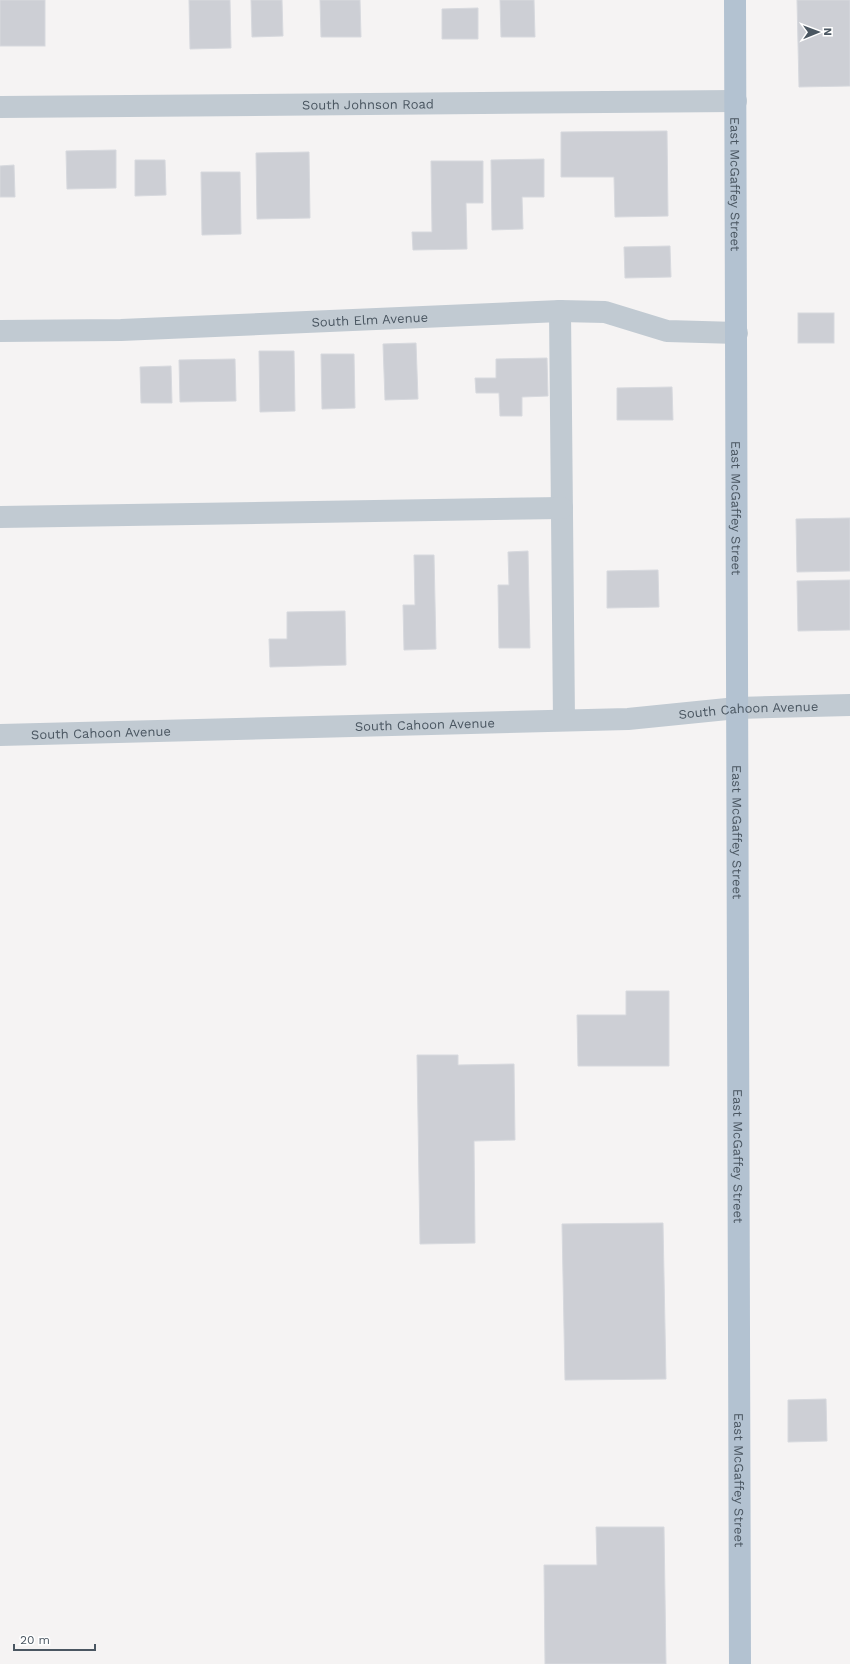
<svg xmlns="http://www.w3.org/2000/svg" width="850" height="1664" viewBox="0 0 850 1664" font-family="'Work Sans',sans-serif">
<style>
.building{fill:#cdcfd5;stroke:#d7d9de}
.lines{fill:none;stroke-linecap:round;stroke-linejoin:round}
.minor{stroke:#c1cad2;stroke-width:22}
.major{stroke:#b3c2d1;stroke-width:22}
.labels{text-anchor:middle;stroke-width:4;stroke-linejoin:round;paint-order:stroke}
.street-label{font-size:13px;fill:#4a5661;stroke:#fff}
</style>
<rect width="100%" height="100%" fill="#f5f3f3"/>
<!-- building -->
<g class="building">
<rect x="0" y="0" width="45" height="46"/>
<polygon points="189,0 230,0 231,48 190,49"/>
<polygon points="251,0 282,0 283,36 252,37"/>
<polygon points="320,0 360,0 361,37 321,37"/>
<polygon points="500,0 534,0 535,37 501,37"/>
<polygon points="797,0 850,0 850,86 799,87"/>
<polygon points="478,8 478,39 442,39 442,9"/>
<polygon points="667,131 668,216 615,217 614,177 561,177 561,132"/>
<polygon points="116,150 116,188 67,189 66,151"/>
<polygon points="309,152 310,218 257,219 256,153"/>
<polygon points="544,159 544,197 522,197 523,229 492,230 491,160"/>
<polygon points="135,160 165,160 166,195 135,196"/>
<polygon points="431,161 483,161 483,203 466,203 467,249 413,250 412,232 432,232"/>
<polygon points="14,165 15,197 0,197 0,166"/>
<polygon points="201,172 240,172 241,234 202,235"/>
<polygon points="670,246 671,277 625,278 624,247"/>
<rect x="798" y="313" width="36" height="30"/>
<polygon points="416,343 418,399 385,400 383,344"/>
<polygon points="259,351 294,351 295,411 260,412"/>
<polygon points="321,354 354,354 355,408 322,409"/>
<polygon points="547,358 548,396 522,397 522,416 500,416 499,393 476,393 475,378 496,378 496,359"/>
<polygon points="235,359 236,401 180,402 179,360"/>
<polygon points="171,366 172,403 141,403 140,367"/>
<polygon points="672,387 673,420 617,420 617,388"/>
<polygon points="850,518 850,571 797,572 796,519"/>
<polygon points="528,551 530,648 499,648 498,585 509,585 508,552"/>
<polygon points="414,555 434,555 436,649 404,650 403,605 415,605"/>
<polygon points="658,570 659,607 607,608 607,571"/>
<polygon points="850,580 850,630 798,631 797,581"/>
<polygon points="345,611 346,665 270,667 269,639 287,639 287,612"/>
<polygon points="626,991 669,991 669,1066 578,1066 577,1015 626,1015"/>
<polygon points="417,1055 458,1055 458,1065 514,1064 515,1140 474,1141 475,1243 420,1244"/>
<polygon points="663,1223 666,1379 565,1380 562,1224"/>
<polygon points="826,1399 827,1441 788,1442 788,1400"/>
<polygon points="596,1527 664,1527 666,1664 545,1664 544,1565 597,1565"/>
</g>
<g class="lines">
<!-- minor -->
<g class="minor">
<path id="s1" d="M0 107 736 101"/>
<polyline points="560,311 564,720"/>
<path id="s2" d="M0 331 121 330 560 311 605 312 667 331 737 333"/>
<polyline points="0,517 562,508"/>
<path id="s3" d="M0 735 628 719 737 708 850 705"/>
</g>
<!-- major -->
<path class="major" id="s4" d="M735 0 740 1664"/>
</g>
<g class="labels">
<!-- street labels -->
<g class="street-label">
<text dy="5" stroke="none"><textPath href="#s1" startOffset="368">South Johnson Road</textPath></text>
<text dy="5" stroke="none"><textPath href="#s4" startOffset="184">East McGaffey Street</textPath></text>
<text dy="5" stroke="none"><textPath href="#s2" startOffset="370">South Elm Avenue</textPath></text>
<text dy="5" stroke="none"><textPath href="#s4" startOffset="508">East McGaffey Street</textPath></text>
<text dy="5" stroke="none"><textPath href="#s3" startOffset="749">South Cahoon Avenue</textPath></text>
<text dy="5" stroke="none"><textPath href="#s3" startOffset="425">South Cahoon Avenue</textPath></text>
<text dy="5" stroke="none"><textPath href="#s3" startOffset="101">South Cahoon Avenue</textPath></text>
<text dy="5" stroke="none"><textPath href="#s4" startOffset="832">East McGaffey Street</textPath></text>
<text dy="5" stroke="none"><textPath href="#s4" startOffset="1156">East McGaffey Street</textPath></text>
<text dy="5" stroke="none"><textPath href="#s4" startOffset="1480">East McGaffey Street</textPath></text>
</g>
</g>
<!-- north arrow -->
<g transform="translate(818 32) rotate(89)" stroke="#ffffff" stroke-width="3" paint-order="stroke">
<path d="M0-3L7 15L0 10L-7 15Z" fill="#4a5661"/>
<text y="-6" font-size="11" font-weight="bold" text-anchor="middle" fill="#4a5661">N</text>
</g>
<!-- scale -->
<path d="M14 1644v6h81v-6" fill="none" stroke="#4a5661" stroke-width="2"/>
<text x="20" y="1644" font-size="12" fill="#4a5661" stroke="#ffffff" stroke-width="3" paint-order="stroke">20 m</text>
</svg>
